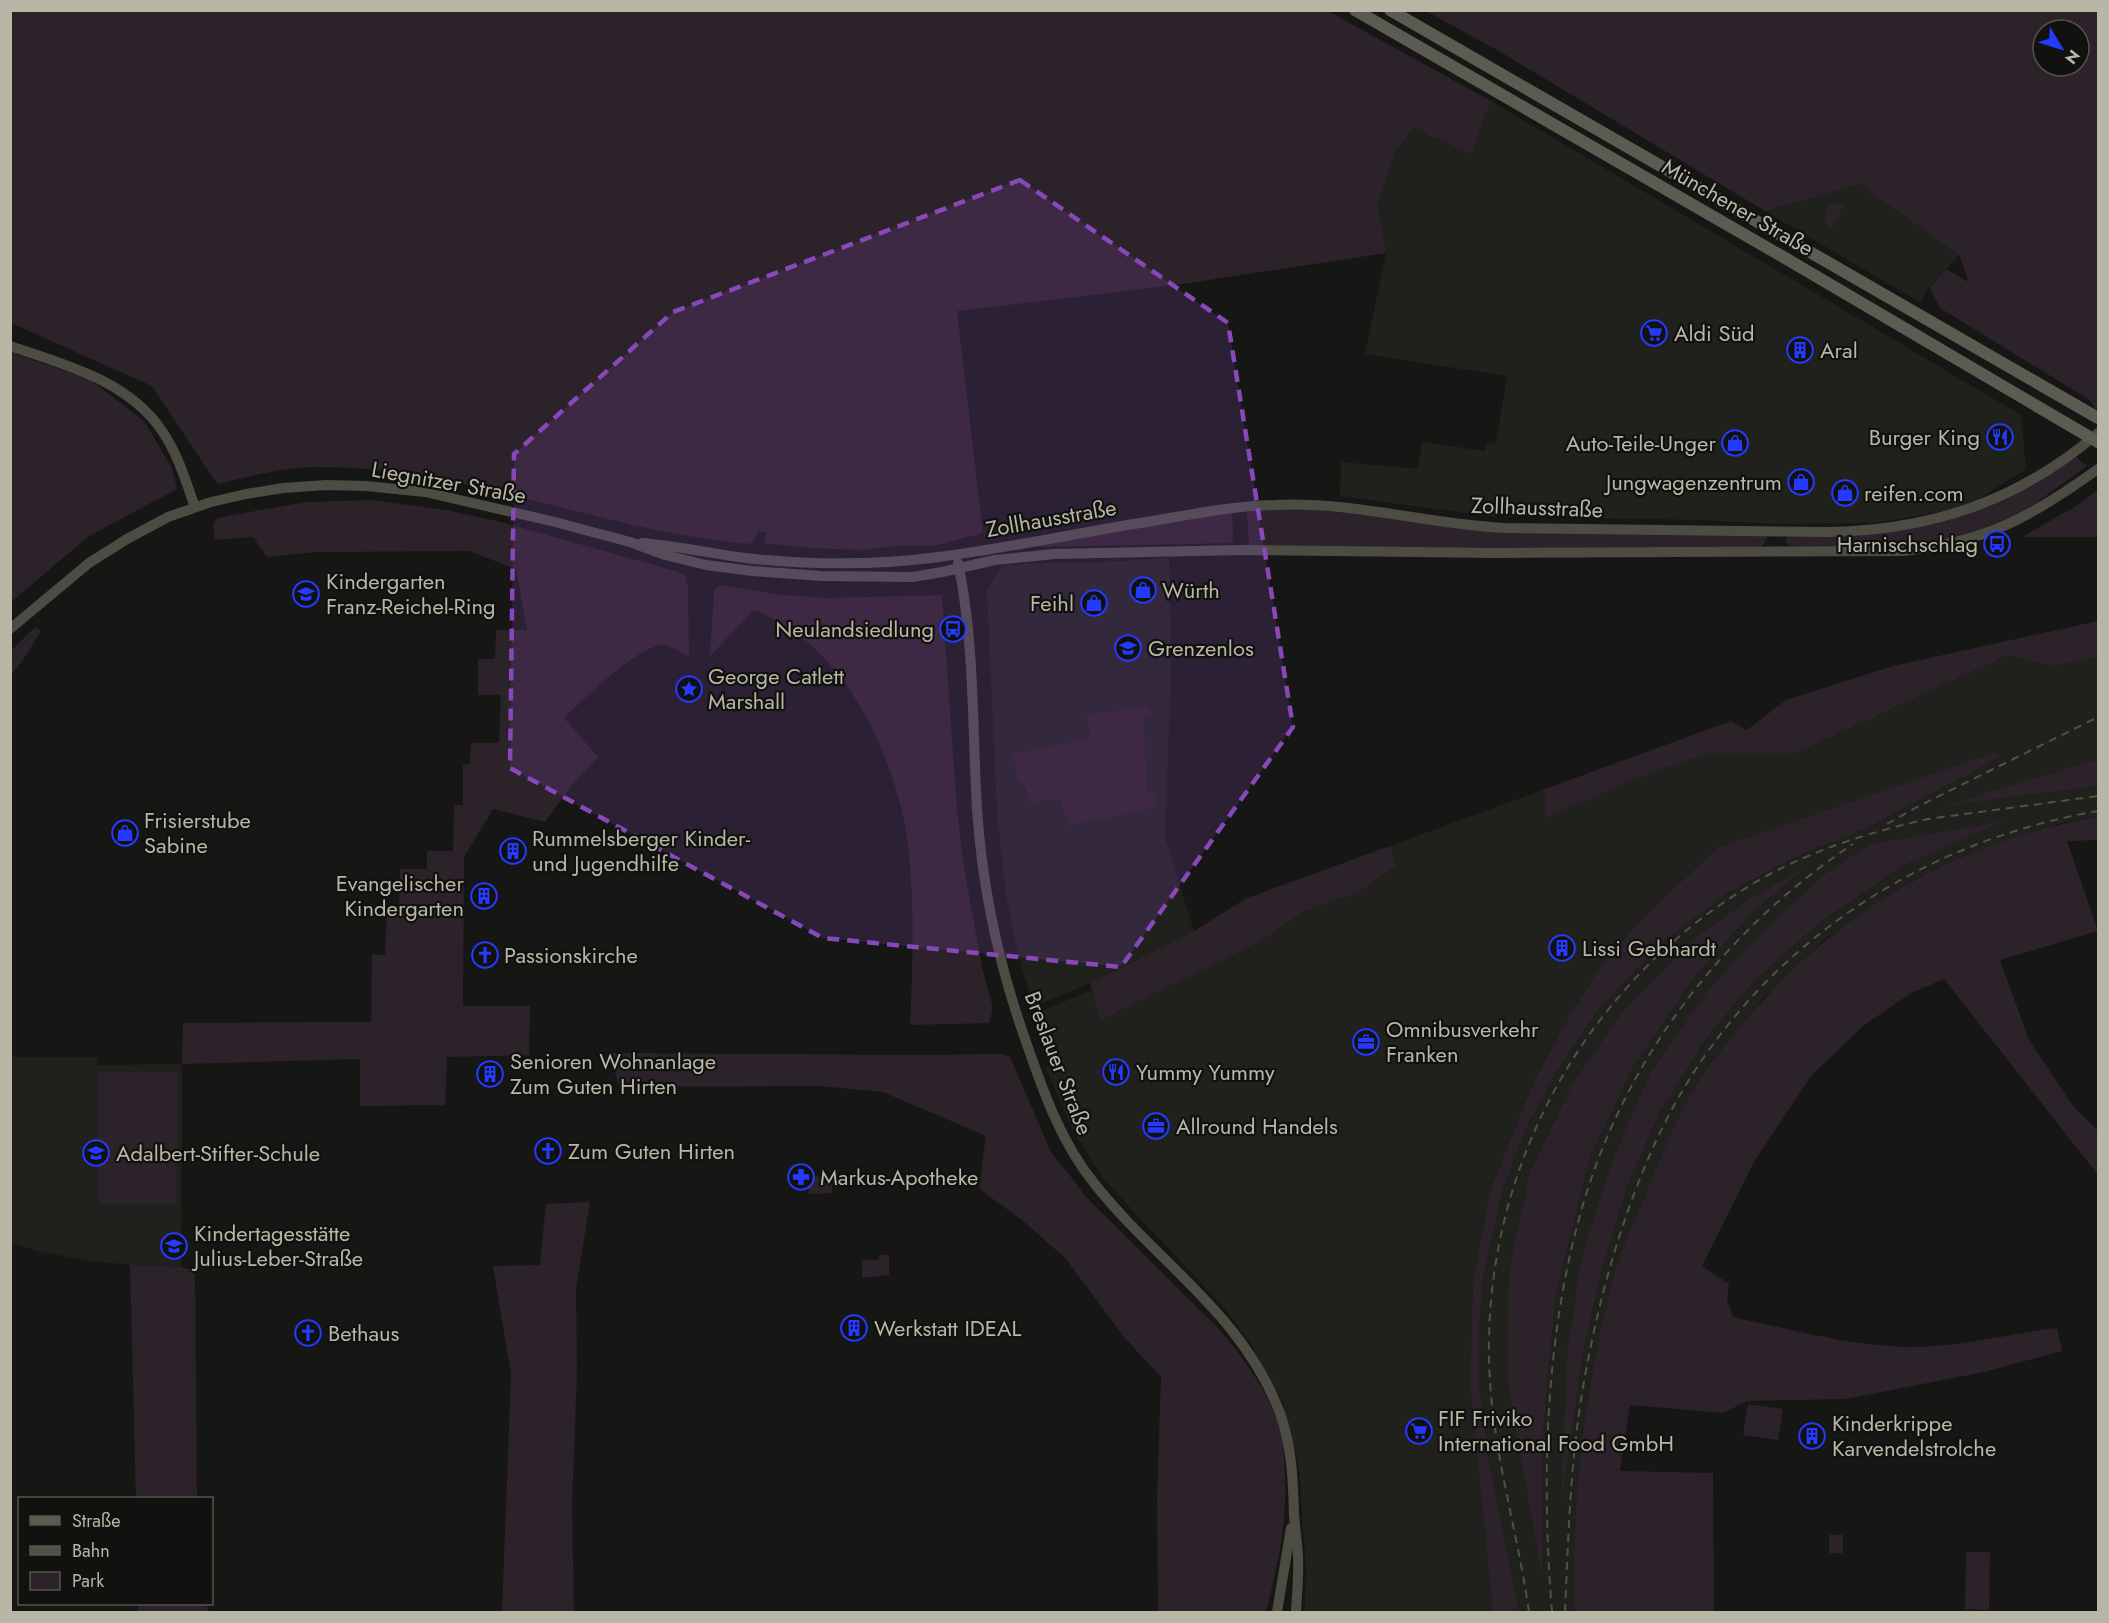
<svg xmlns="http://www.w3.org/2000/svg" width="2109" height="1623" viewBox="0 0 2109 1623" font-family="Jost,sans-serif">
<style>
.built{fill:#20211d;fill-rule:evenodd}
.green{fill:#2c2229;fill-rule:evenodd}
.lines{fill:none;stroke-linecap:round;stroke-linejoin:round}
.secondary{stroke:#4c4c43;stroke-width:10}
.primary{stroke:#5b5b51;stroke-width:12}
.rail{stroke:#515148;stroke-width:2;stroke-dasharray:8 6;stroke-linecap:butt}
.marked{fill:#8748ba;fill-opacity:0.2;stroke:#8748ba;stroke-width:4.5;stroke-dasharray:12 8;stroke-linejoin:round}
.labels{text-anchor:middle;stroke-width:4.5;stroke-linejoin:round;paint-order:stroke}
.street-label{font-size:22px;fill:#b8b7a5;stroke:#111210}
.poi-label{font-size:22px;fill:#b8b7a5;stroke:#111210;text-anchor:start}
</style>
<rect width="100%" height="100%" fill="#161715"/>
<!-- built -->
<g class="built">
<polygon points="1491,101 2021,415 2026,469 1977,500 1948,510 1876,523 1777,524 1699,520 1488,516 1340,496 1341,462 1418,469 1422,442 1485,451 1487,443 1493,444 1496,441 1507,376 1365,354 1386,253 1378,203 1396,151 1413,128 1471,155"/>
<polygon points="1860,183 1959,255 1927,290 1921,303 1765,211"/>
<path d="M1169 558 1171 670 1165 838 1194 931 1090 983 1034 1007 1019 958 1006 896 997 812 987 590 1003 566 1038 563H1089ZM1149 706 1144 715 1147 794H1155L1065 812 1059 799 1028 803 1014 753 1091 738 1086 714Z"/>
<path d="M2008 655 2053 666 2098 657V759L1950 805 2098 786V817L2061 823 1966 855 1914 880 1825 939 1759 1003 1574 1574 1575 1612H1519L1488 1455 1479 1383V1332L1483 1279 1503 1189 1526 1129 1554 1076 1597 1011 1660 944 1728 893 1796 856 1867 828 2000 757 1717 848 1641 920 1602 964 1566 1022 1534 1081 1490 1191 1473 1282 1470 1384 1493 1612H1305L1306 1571 1299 1468 1283 1403 1250 1343 1222 1305 1104 1180 1072 1129 1046 1069 1052 1067 1036 1013 1093 990 1101 1019 1263 940 1301 913 1359 892 1396 866 1390 846 1545 789V817L1653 772 1704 755H1792ZM2001 822 1904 865 1823 920 1755 980 1706 1039 1660 1112 1628 1184 1601 1272 1582 1359 1562 1498 1581 1259 1709 989 1870 844ZM1804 870 1751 914 1693 979 1634 1066 1590 1157 1556 1293 1542 1443V1571L1530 1172 1572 1084 1622 1012 1690 942 1749 899Z"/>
<polygon points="11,1057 97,1057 98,1065 182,1064 181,1267 130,1265 93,1261 40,1252 11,1242"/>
</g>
<!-- green -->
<g class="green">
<path d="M11 10 1328 11 1491 101 1471 155 1413 128 1396 151 1378 203 1386 253 1176 285 957 311 983 533 933 546H895L865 550 811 548 765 543 766 533 759 531 754 541 748 544C601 531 462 465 313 467 282 468 249 476 219 484L213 478 152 386 11 323Z"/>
<path d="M1426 11H2098V406L2095 409 2090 400 1940 308 1930 288 1946 269 1969 282 1959 255 1860 184 1765 211 1497 50ZM2043 30H2079V66H2043Z"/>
<path d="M1833 203 1844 205 1831 229C1821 221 1823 210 1833 203Z"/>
<polygon points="11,352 89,379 144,421 172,468 177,489 89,536 11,602"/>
<path d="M2076 457 2087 466C2062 483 2038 504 2011 518 1948 553 1868 547 1798 546L1789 545 1786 542V538L1791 534 1949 520 1993 505 2032 486Z"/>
<polygon points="2098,490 2098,537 2022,537 2076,506"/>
<path d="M371 500 446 510 501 522 679 572 685 576 688 588 689 657C681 653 672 645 663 645 637 646 583 700 564 718L598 757 572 785 545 822 493 809 464 857 463 1006H530L529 1055 447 1057 445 1105 360 1106V1059L182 1064 183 1023 371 1022 372 954 385 955 387 910H399L400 869H427V851H453L454 805H463V765L470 764 471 743H499L501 695H478V659H495L496 630H527L516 569 469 551 317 552 267 557 253 537 215 540 213 524 217 518 306 502Z"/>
<polygon points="1273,505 1462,525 1767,535 1767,539 1762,546 1755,549 1603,547 1494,549 1249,546 1247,513 1249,507"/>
<polygon points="1209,512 1232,513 1233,539 1231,543 1038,547 1036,545"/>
<path d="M719 585 783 595 826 598 942 595 957 810 964 867 982 967 993 1008 989 1023 910 1025C913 961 916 878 903 816 888 747 848 665 787 627 777 620 765 615 754 610L710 656 714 591Z"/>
<polygon points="2098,621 2098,657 2053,666 2008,655 1792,755 1704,755 1653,772 1545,818 1545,789 1731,721 1747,730 1786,700 1893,666"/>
<polygon points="35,627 41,631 21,663 11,674 11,651"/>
<polygon points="1149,706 1150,715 1144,716 1147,793 1155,794 1157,807 1068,826 1065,812 1059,799 1028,803 1025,787 1016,779 1014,753 1091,738 1086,714"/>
<polygon points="1997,752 2000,757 1867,828 1796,856 1728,893 1660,944 1597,1011 1554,1076 1526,1129 1503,1189 1483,1279 1479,1332 1479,1383 1488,1455 1519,1612 1493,1612 1470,1384 1473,1282 1490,1191 1534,1081 1566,1022 1602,964 1641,920 1717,848"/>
<polygon points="2098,759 2098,786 1944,806"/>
<path d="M2098 817V840L2067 841 2098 931 2000 960 2029 1040 2073 1106 2098 1131V1175L1944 979 1911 993 1863 1026 1811 1076 1754 1162 1702 1266 1729 1284 1727 1300 1733 1317C1789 1329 1846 1345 1904 1347 1956 1348 2006 1334 2057 1328L2062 1351 1984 1372 1846 1399 1747 1401 1723 1413 1630 1405 1620 1471 1713 1473 1714 1612H1575C1570 1505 1587 1373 1616 1269 1624 1244 1635 1220 1645 1196 1661 1154 1680 1111 1704 1073 1713 1060 1724 1048 1733 1036 1824 919 1953 841 2098 817Z"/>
<polygon points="2005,821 1904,865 1823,920 1755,980 1706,1039 1660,1112 1628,1184 1601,1272 1582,1359 1561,1507 1567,1358 1581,1259 1614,1156 1650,1074 1709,989 1758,936 1824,875 1870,844"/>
<polygon points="1390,846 1396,866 1359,892 1301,913 1263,940 1101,1020 1090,983 1194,931 1247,898"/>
<polygon points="1807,867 1751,914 1693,979 1634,1066 1590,1157 1556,1293 1542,1443 1542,1576 1507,1378 1509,1270 1530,1172 1572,1084 1622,1012 1690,942 1749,899"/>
<path d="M608 1053 920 1055 1003 1054 1010 1057 1051 1152 1074 1181 1086 1197 1220 1330C1244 1358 1274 1400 1282 1436 1284 1448 1284 1461 1285 1473 1287 1524 1278 1564 1266 1612H1158L1157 1500 1161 1377 1124 1337 1066 1259 1022 1220 979 1189 986 1136 883 1092 819 1086 620 1087Z"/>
<rect x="98" y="1072" width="79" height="132"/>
<polygon points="832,1176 832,1193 809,1194 809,1177"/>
<polygon points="590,1202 576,1289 577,1370 572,1507 574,1612 502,1612 511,1374 493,1266 540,1265 546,1204"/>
<polygon points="879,1255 889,1255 889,1275 862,1278 862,1260 879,1260"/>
<polygon points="130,1265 181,1267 195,1271 197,1498 136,1498"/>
<polygon points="1748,1404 1783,1409 1778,1440 1743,1435"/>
<rect x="1829" y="1535" width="14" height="18"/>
<polygon points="1966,1552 1990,1552 1989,1610 1965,1609"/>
<polygon points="138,1604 206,1604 209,1612 138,1612"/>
</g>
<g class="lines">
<!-- secondary -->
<g class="secondary">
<path d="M10 346C64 364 129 381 162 431 178 454 186 482 195 507"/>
<path d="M642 543C680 546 717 555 754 559 815 565 879 565 939 557 1007 548 1073 534 1140 523 1185 516 1229 506 1275 505 1351 501 1427 524 1504 528L1828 532C1932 530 2019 501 2098 433"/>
<path d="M958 563C975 643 972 728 977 809 982 885 998 961 1023 1033 1041 1085 1059 1140 1094 1183 1157 1263 1242 1313 1280 1413 1292 1447 1293 1480 1294 1515 1295 1528 1297 1542 1298 1555 1299 1574 1297 1593 1296 1612"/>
<path d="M10 629 89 563 127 539 168 517 211 502 246 494 283 488 326 485 366 486 425 492 551 521 630 542 665 555 706 565 752 571 822 576 913 577 942 572 995 560 1054 554 1241 550 1496 553 1903 551C1987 542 2031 517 2098 469"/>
<polyline points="1277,1612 1291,1528"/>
</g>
<!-- primary -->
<g class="primary">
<polyline points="1355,10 1785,258 2098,442"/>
<polyline points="1390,10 2098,418"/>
</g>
<!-- rail -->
<g class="rail">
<polyline points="1887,824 1917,807 2098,717"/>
<path d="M1529 1612C1517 1527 1490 1444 1489 1356 1486 1157 1594 970 1770 874 1819 848 1874 831 1928 819L2098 796"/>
<path d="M1552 1612C1541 1477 1545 1329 1585 1198 1629 1053 1727 928 1853 844"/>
<path d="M1565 1612C1568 1543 1570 1474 1580 1406 1594 1316 1618 1224 1656 1141 1739 962 1906 844 2098 811"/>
</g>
</g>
<!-- marked area -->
<path class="marked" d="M1020 180 1228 323 1293 727 1121 967 823 938 510 768 514 454 673 312Z"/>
<!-- icons -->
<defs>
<g id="supermarket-ring" transform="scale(1.35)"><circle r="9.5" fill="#111210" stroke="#243aff" stroke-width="1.5"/><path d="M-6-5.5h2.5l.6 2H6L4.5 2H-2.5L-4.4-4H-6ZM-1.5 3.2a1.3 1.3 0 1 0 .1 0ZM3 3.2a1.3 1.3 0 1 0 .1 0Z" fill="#243aff"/></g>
<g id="building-ring" transform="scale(1.35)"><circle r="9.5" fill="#111210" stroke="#243aff" stroke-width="1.5"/><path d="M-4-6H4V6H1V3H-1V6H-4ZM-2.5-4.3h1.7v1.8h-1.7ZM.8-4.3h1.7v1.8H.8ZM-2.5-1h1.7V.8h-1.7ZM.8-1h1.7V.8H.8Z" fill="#243aff"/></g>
<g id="restaurant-ring" transform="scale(1.35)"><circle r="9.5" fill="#111210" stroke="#243aff" stroke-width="1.5"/><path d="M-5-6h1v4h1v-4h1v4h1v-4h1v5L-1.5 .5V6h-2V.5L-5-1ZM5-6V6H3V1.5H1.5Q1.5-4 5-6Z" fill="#243aff"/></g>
<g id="shop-ring" transform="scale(1.35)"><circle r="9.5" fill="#111210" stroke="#243aff" stroke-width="1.5"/><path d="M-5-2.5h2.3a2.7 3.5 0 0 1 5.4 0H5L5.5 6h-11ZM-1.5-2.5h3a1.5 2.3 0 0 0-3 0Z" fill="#243aff"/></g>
<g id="bus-ring" transform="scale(1.35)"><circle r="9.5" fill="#111210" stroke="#243aff" stroke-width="1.5"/><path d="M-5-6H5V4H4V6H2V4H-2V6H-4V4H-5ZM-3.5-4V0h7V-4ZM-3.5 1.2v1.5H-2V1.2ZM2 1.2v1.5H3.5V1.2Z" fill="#243aff"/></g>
<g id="school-ring" transform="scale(1.35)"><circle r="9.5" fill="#111210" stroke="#243aff" stroke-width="1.5"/><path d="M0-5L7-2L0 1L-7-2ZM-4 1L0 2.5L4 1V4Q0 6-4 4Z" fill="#243aff"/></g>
<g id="sight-ring" transform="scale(1.35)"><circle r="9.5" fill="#111210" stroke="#243aff" stroke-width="1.5"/><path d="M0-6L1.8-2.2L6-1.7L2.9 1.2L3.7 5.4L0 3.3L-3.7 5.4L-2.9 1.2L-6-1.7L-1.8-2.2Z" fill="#243aff"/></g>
<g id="church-ring" transform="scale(1.35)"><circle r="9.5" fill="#111210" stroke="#243aff" stroke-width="1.5"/><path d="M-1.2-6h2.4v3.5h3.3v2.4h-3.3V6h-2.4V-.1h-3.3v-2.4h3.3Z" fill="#243aff"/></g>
<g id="office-ring" transform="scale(1.35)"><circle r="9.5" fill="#111210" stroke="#243aff" stroke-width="1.5"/><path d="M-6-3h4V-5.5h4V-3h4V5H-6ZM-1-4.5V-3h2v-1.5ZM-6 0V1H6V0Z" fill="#243aff"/></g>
<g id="pharmacy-ring" transform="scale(1.35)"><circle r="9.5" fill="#111210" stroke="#243aff" stroke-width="1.5"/><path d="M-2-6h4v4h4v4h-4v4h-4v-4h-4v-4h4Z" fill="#243aff"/></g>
</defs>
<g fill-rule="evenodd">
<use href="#supermarket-ring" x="1654" y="333"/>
<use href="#building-ring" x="1800" y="350"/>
<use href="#restaurant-ring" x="2000" y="437"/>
<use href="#shop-ring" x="1735" y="443"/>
<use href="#shop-ring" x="1801" y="482"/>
<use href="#shop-ring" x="1845" y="493"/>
<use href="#bus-ring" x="1997" y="544"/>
<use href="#shop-ring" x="1143" y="590"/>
<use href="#school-ring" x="306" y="594"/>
<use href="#shop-ring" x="1094" y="603"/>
<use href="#bus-ring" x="953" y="629"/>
<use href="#school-ring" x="1128" y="648"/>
<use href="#sight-ring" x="689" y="689"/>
<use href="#shop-ring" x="125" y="833"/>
<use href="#building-ring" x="513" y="851"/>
<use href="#building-ring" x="484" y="896"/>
<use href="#building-ring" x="1562" y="948"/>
<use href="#church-ring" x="485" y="955"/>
<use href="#office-ring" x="1366" y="1042"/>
<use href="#restaurant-ring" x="1116" y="1072"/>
<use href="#building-ring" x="490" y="1074"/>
<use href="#office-ring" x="1156" y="1126"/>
<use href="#church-ring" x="548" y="1151"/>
<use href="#school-ring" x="96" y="1153"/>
<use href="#pharmacy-ring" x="801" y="1177"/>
<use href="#school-ring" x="174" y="1246"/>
<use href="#building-ring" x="854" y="1328"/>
<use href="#church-ring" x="308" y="1333"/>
<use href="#supermarket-ring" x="1419" y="1431"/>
<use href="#building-ring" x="1812" y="1436"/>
</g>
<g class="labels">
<!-- street labels -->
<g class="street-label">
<text transform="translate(1738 207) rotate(30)" y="8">Münchener Straße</text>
<text transform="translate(449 482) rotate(10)" y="8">Liegnitzer Straße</text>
<text transform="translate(1537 507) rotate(2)" y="8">Zollhausstraße</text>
<text transform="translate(1051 518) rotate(-10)" y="8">Zollhausstraße</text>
<text transform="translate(1059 1063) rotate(69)" y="8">Breslauer Straße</text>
</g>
<!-- poi labels -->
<g class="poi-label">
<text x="1674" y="341">Aldi Süd</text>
<text x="1820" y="358">Aral</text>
<text x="1980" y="445" text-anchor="end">Burger King</text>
<text x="1716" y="451" text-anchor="end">Auto-Teile-Unger</text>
<text x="1782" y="490" text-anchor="end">Jungwagenzentrum</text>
<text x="1864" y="501">reifen.com</text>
<text x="1978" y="552" text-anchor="end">Harnischschlag</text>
<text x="326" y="589">Kindergarten<tspan x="326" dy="25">Franz-Reichel-Ring</tspan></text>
<text x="1162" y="598">Würth</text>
<text x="1074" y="611" text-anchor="end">Feihl</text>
<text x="934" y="637" text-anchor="end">Neulandsiedlung</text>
<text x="1148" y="656">Grenzenlos</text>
<text x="708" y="684">George Catlett<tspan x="708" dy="25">Marshall</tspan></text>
<text x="144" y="828">Frisierstube<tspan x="144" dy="25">Sabine</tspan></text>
<text x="532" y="846">Rummelsberger Kinder-<tspan x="532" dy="25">und Jugendhilfe</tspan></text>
<text x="464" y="891" text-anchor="end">Evangelischer<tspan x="464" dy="25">Kindergarten</tspan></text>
<text x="1582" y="956">Lissi Gebhardt</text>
<text x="504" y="963">Passionskirche</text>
<text x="1386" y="1037">Omnibusverkehr<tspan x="1386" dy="25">Franken</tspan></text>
<text x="510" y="1069">Senioren Wohnanlage<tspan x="510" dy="25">Zum Guten Hirten</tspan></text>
<text x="1136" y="1080">Yummy Yummy</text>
<text x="1176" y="1134">Allround Handels</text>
<text x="568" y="1159">Zum Guten Hirten</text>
<text x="116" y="1161">Adalbert-Stifter-Schule</text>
<text x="820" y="1185">Markus-Apotheke</text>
<text x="194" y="1241">Kindertagesstätte<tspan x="194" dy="25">Julius-Leber-Straße</tspan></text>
<text x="874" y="1336">Werkstatt IDEAL</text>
<text x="328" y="1341">Bethaus</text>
<text x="1438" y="1426">FIF Friviko<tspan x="1438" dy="25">International Food GmbH</tspan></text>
<text x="1832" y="1431">Kinderkrippe<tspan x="1832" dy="25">Karvendelstrolche</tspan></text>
</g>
</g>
<!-- border -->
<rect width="2109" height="1623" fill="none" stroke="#b8b7a5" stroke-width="24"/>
<!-- legend -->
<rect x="18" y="1497" width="195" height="108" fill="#111210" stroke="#54544c" stroke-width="1.5"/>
<rect x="30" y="1516" width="30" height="9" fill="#5b5b51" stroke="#54544c" stroke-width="1.5"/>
<text x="72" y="1527" font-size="18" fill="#b8b7a5">Straße</text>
<rect x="30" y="1546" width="30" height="9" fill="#515148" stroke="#54544c" stroke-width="1.5"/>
<text x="72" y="1557" font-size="18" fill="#b8b7a5">Bahn</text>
<rect x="30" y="1572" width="30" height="18" fill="#2c2229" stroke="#54544c" stroke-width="1.5"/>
<text x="72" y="1587" font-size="18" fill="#b8b7a5">Park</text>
<!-- north arrow -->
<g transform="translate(2061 48) rotate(128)"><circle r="28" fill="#111210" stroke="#54544c" stroke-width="1.5"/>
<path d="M0-4.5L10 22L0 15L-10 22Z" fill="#243aff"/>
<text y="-9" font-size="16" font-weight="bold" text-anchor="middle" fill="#b8b7a5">N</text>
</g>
</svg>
